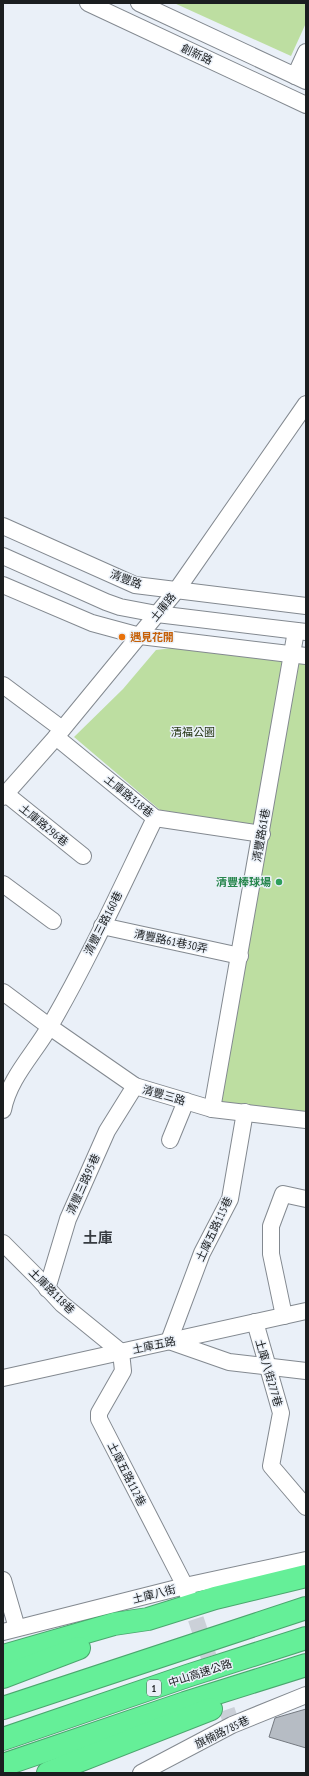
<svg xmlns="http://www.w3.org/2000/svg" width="309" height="1776" viewBox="0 0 309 1776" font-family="'PT Sans Narrow','Noto Sans TC',sans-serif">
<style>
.green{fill:#bddea1}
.building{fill:#b6bcc4;stroke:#757a81}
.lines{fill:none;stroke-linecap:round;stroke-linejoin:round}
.minor-tunnel{stroke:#cbd0d8;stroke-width:16;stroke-dasharray:16 8;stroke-linecap:butt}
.minor-casing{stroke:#838990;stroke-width:18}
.highway-casing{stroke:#4ba66e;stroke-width:24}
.minor{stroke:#fff;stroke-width:16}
.highway{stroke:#65ef98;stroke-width:22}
.food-dot{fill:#e8710a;stroke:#eaf0f8;stroke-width:1.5}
.leisure-dot{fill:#2e9e5b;stroke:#eaf0f8;stroke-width:1.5}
.labels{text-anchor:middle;stroke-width:3;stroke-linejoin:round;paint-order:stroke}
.shield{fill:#eaf0f8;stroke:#595d61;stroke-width:1}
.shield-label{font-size:10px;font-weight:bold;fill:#1b1e20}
.street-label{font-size:11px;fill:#1b1e20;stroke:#eaf0f8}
.food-label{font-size:11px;font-weight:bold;fill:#c56008;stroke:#eaf0f8;text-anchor:start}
.park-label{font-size:11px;fill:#1f300c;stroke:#eaf0f8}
.leisure-label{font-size:11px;font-weight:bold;fill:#27864d;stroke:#eaf0f8;text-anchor:end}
.district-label{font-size:15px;font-weight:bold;fill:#373c42;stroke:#eaf0f8}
</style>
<rect width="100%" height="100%" fill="#eaf0f8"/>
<!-- green -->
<g class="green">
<polygon points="174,3 306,3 306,23 291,56"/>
<polygon points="172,648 188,650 292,654 306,656 306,1118 212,1109 256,825 160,810 74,737 123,689 156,650"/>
</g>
<!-- building -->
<polygon class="building" points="306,1709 306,1748 269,1737 275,1718"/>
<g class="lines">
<!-- minor-tunnel -->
<polyline class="minor-tunnel" points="188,1596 232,1725"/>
<!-- minor casing -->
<g class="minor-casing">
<g id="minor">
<polyline points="88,3 306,105"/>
<polyline points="139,3 306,81"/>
<polyline points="295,76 306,52"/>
<polyline points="3,526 135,585 306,606"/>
<polyline points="3,556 106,602 120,607 157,614 306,632"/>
<polyline points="3,585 92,623 140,636 306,656"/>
<polyline points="3,685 62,729"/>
<polyline points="56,737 155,818 262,834"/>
<polyline points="6,794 83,856"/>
<polyline points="3,797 56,737 176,591 306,404"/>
<polyline points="3,884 53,921"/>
<polyline points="102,926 240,956"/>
<polyline points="3,992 50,1027 135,1086 212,1109 306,1120"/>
<polyline points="212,1109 296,631"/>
<path d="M3 1110C9 1078 34 1054 50 1026 89 959 121 888 155 818"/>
<polyline points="170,1140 186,1101"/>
<polyline points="3,1243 36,1276 62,1304 121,1352"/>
<polyline points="47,1289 68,1219 107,1131 135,1086"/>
<polyline points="284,1316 271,1254 271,1226 283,1194 306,1199"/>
<polyline points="255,1322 281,1413 271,1466 306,1507"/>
<polyline points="169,1341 202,1253 230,1199 245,1112"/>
<polyline points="169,1341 229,1362 306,1371"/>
<polyline points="121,1352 123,1371 99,1413 99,1419 185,1586 188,1595"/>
<polyline points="3,1378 306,1311"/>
<polyline points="3,1580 17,1628"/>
<polyline points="3,1632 185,1586 306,1560"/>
<polyline points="141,1773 232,1725 306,1695"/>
</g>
</g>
<!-- highway casing -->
<g class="highway-casing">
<g id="highway">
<polyline points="3,1656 114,1624 148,1619 215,1598 306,1576"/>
<polyline points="3,1677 79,1648"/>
<polyline points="3,1708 306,1608"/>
<polyline points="3,1739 190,1675 306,1638"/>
<polyline points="3,1765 185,1703 306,1665"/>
<polyline points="48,1773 211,1709"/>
</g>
</g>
<!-- minor -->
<use href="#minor" class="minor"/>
<!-- highway -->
<use href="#highway" class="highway"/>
</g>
<!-- markers -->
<circle class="food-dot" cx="122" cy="637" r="4"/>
<circle class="leisure-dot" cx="279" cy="882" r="4"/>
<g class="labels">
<!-- shield labels -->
<rect class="shield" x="147" y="1680" width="14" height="16" rx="3"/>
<g class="shield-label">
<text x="154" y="1692">1</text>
</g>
<!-- street labels -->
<g class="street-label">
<text transform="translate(197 54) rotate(25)" y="4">創新路</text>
<text transform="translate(126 579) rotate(20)" y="4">清豐路</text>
<text transform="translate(163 607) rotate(-51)" y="4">土庫路</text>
<text transform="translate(129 796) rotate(39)" y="4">土庫路318巷</text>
<text transform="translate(44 825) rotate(39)" y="4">土庫路296巷</text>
<text transform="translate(261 835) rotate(-80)" y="4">清豐路61巷</text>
<text transform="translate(103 923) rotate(-63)" y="4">清豐三路160巷</text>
<text transform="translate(171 941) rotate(12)" y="4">清豐路61巷30弄</text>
<text transform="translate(164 1095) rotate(16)" y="4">清豐三路</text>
<text transform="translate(83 1184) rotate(-66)" y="4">清豐三路95巷</text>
<text transform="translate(214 1229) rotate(-65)" y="4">土庫五路115巷</text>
<text transform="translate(52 1291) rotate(45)" y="4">土庫路118巷</text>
<text transform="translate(154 1345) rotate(-12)" y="4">土庫五路</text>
<text transform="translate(269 1373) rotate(74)" y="4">土庫八街277巷</text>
<text transform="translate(127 1474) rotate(63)" y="4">土庫五路112巷</text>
<text transform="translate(154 1594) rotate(-14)" y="4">土庫八街</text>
<text transform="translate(200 1673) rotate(-18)" y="4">中山高速公路</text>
<text transform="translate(222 1732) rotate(-26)" y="4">旗楠路785巷</text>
</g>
<!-- food labels -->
<g class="food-label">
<text x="130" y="641">遇見花開</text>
</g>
<!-- park labels -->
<g class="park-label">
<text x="193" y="736">清福公園</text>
</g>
<!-- leisure labels -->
<g class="leisure-label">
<text x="271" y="886">清豐棒球場</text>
</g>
<!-- district labels -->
<g class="district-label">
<text x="98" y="1243">土庫</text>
</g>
</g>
<!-- border -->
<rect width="309" height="1776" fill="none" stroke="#1b1e20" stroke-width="8"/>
</svg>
